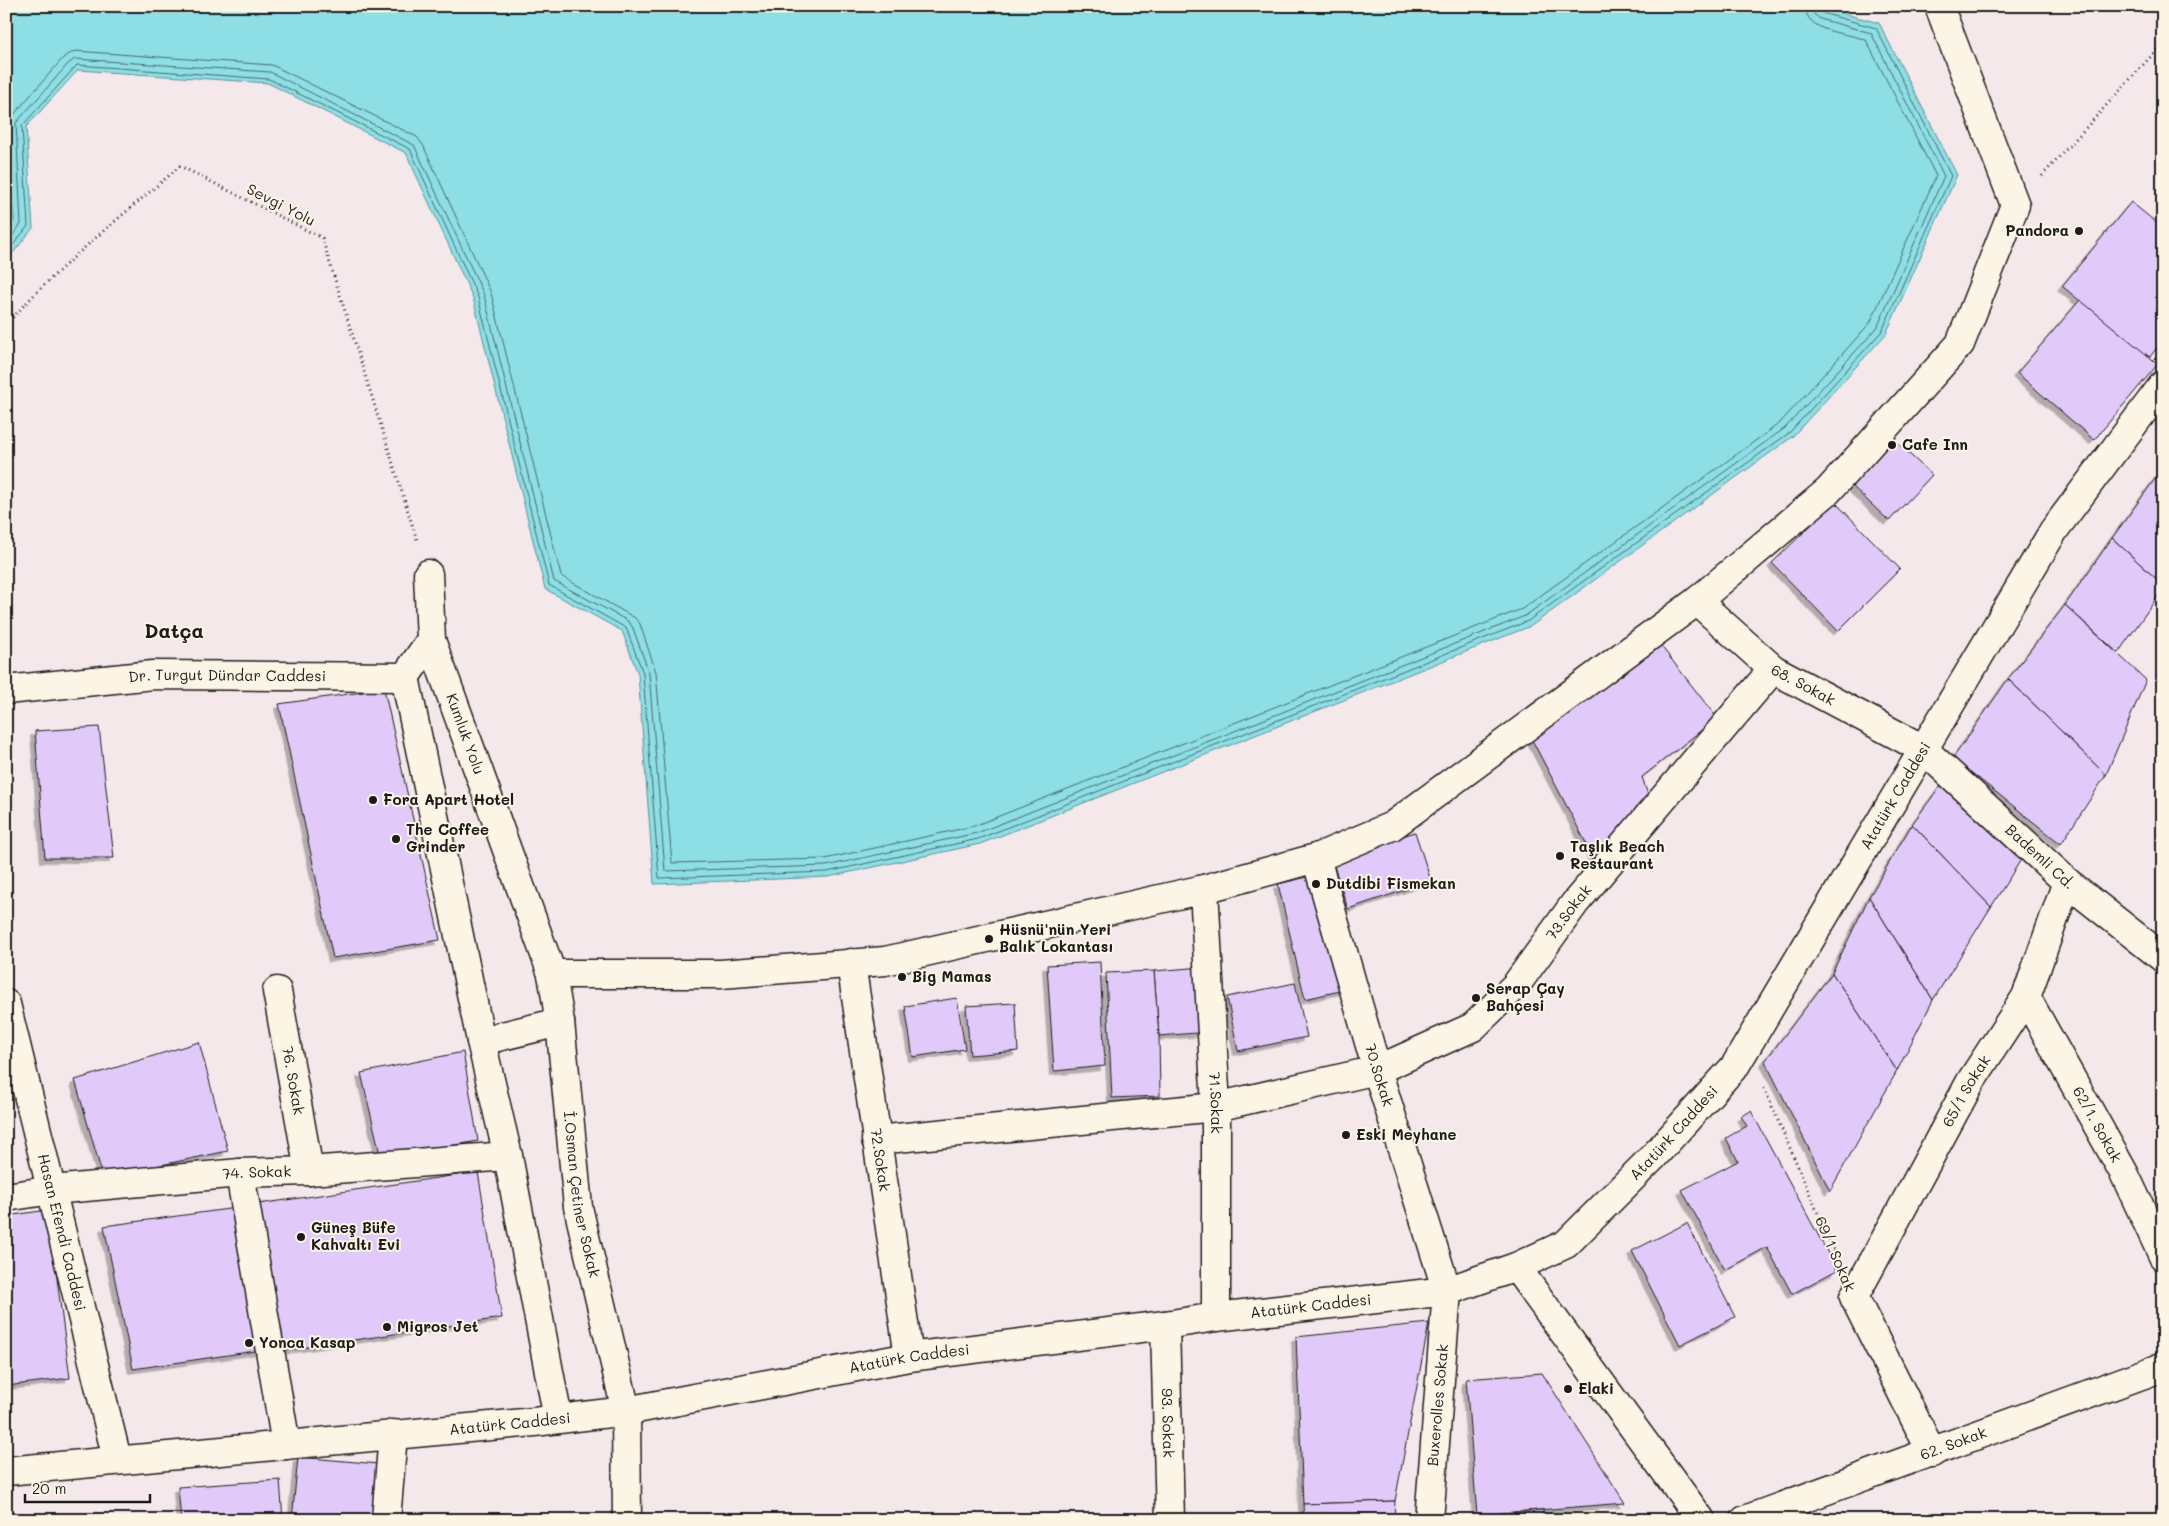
<svg xmlns="http://www.w3.org/2000/svg" width="2169" height="1526" viewBox="0 0 2169 1526" font-family="Mali,sans-serif">
<style>
.water{fill:#8ddee5;stroke:#609095}
.lines{fill:none;stroke-linecap:round;stroke-linejoin:round}
.shore{stroke:#496a6c;stroke-width:1}
.building{fill:#e1cafa;stroke:#1c1c1c;filter:url(#shadow)}
.street-casing{stroke:#1c1c1c;stroke-width:31}
.secondary-casing{stroke:#1c1c1c;stroke-width:31}
.path{stroke:#1c1c1c;stroke-width:3;stroke-dasharray:1 4;stroke-linecap:butt}
.street{stroke:#fcf5e5;stroke-width:28}
.secondary{stroke:#fcf5e5;stroke-width:28}
.poi-dot{fill:#1c1c1c;stroke:#fcf5e5;stroke-width:2}
.labels{text-anchor:middle;stroke-width:4;stroke-linejoin:round;paint-order:stroke}
.street-label{font-size:15px;fill:#1c1c1c;stroke:#fcf5e5}
.poi-label{font-size:15px;font-weight:bold;fill:#1c1c1c;stroke:#fcf5e5;text-anchor:start}
.district-label{font-size:20px;font-weight:bold;fill:#1c1c1c;stroke:#fcf5e5}
</style>
<defs>
<filter id="shadow"><feDropShadow dx="-4.5" dy="4.5" stdDeviation="0" flood-color="#0004"/></filter>
</defs>
<rect width="100%" height="100%" fill="#f4e8eb"/>
<filter id="ink" filterUnits="userSpaceOnUse"><feTurbulence type="fractalNoise" baseFrequency=".02" numOctaves="2"/><feDisplacementMap in="SourceGraphic" scale="10" xChannelSelector="R" yChannelSelector="G"/><feConvolveMatrix kernelMatrix="1 2 1 2 8 2 1 2 1" color-interpolation-filters="sRGB"/></filter>
<g filter="url(#ink)">
<!-- water -->
<polygon class="water" points="6,6 1815,6 1879,23 1957,175 1886,334 1792,437 1531,626 980,844 828,877 654,884 638,674 622,631 545,589 473,298 406,153 268,83 78,70 26,127 33,228 6,262"/>
<g class="lines">
<!-- shore -->
<g class="shore">
<path d="M6 231 14 221 7 129 9 120 64 57 75 51 272 65 417 137 423 145 491 293 561 576 635 618 640 624 656 672 672 863 825 859 974 826 1522 609 1780 423 1870 323 1936 176 1866 40C1847 32 1806 34 1805 6"/>
<polyline points="6,244 21,224 16,123 69,63 75,59 270,72 414,145 484,295 554,581 628,621 633,628 649,673 665,871 826,866 977,833 1525,616 1785,428 1877,328 1944,176 1871,33 1820,19 1814,14 1813,6"/>
<polyline points="6,254 28,226 22,126 77,65 269,79 410,149 478,297 549,585 626,628 643,673 659,878 827,872 978,839 1528,621 1789,433 1882,331 1951,176 1876,28 1822,13 1819,6"/>
</g>
</g>
<!-- building -->
<g class="building">
<polygon points="2131,202 2163,228 2163,340 2149,358 2062,286"/>
<polygon points="2080,300 2158,364 2094,440 2017,373"/>
<polygon points="1894,440 1932,475 1889,521 1851,485"/>
<polygon points="2163,468 2163,585 2112,538"/>
<polygon points="1835,502 1900,569 1838,631 1772,563"/>
<polygon points="2112,538 2163,585 2163,589 2118,653 2065,605"/>
<polygon points="2065,605 2146,680 2106,775 2008,679"/>
<polygon points="1661,646 1717,718 1642,777 1650,801 1595,860 1532,740"/>
<polygon points="2008,679 2106,775 2061,844 1953,758"/>
<polygon points="384,689 440,940 333,958 279,704"/>
<polygon points="99,727 114,858 45,858 35,731"/>
<polygon points="1941,785 2022,858 1991,907 1912,824"/>
<polygon points="1912,824 1991,907 1933,1000 1869,897"/>
<polygon points="1415,832 1431,881 1348,909 1332,860"/>
<polygon points="1316,875 1344,990 1305,999 1278,884"/>
<polygon points="1869,897 1933,1000 1897,1071 1832,973"/>
<polygon points="1100,962 1105,1066 1054,1071 1047,965"/>
<polygon points="1203,967 1209,1032 1159,1036 1154,971"/>
<polygon points="1154,971 1159,1036 1160,1096 1112,1098 1106,973"/>
<polygon points="1832,973 1897,1071 1830,1191 1765,1061"/>
<polygon points="1295,983 1307,1037 1238,1051 1227,997"/>
<polygon points="957,998 965,1049 913,1057 905,1006"/>
<polygon points="1015,1003 1018,1051 970,1055 966,1006"/>
<polygon points="199,1042 228,1151 103,1177 75,1080"/>
<polygon points="463,1052 478,1141 381,1158 361,1073"/>
<polygon points="1751,1111 1837,1270 1792,1294 1767,1247 1725,1270 1682,1190 1738,1161 1726,1138 1747,1126 1741,1116"/>
<polygon points="478,1172 502,1318 280,1351 252,1205"/>
<polygon points="236,1208 262,1350 133,1369 104,1226"/>
<polygon points="48,1210 70,1378 6,1386 6,1216"/>
<polygon points="1687,1223 1735,1317 1680,1345 1632,1251"/>
<polygon points="1429,1323 1395,1501 1303,1504 1296,1337"/>
<polygon points="1542,1373 1625,1503 1477,1515 1466,1379"/>
<polygon points="298,1457 379,1464 374,1520 292,1520"/>
<polygon points="280,1480 283,1520 181,1520 178,1487"/>
<polygon points="1395,1501 1394,1520 1304,1520 1303,1504"/>
<polygon points="1543,1510 1543,1520 1477,1520 1477,1515"/>
</g>
<g class="lines">
<!-- street casing -->
<g class="street-casing">
<g id="street">
<path id="s1" d="M428 574 431 640 552 974 560 1022 578 1207 626 1411"/>
<path id="s2" d="M1697 601 1773 669 1923 749 2067 882 2163 958"/>
<polyline points="405,677 481,1041 508,1156 558,1419"/>
<path id="s3" d="M6 690 153 675 405 677 431 640"/>
<path id="s4" d="M1316 858 1377 1070 1447 1291 1429 1520"/>
<path id="s5" d="M1204 889 1216 1107V1317"/>
<path id="s6" d="M851 963 909 1357"/>
<polyline points="552,974 721,974 885,961 1204,889 1316,858 1392,826 1697,601 1828,491 1960,344 2015,205 1939,6"/>
<path id="s7" d="M277 991 309 1171"/>
<path id="s8" d="M2026 997 2124 1173 2163 1256"/>
<path id="s9" d="M6 1004 117 1459"/>
<polyline points="481,1041 560,1022"/>
<path id="s10" d="M876 1140 1216 1107 1377 1070 1473 1027 1516 985 1575 903 1773 669"/>
<polyline points="240,1173 286,1445"/>
<path id="s11" d="M6 1197 52 1190 240 1173 309 1171 508 1156"/>
<path id="s12" d="M1165 1325 1170 1520"/>
<path id="s13" d="M1932 1453 1854 1297 1971 1081 2026 997 2067 882"/>
<polyline points="386,1520 393,1434"/>
<path id="s14" d="M1745 1520 2163 1367"/>
</g>
</g>
<!-- secondary casing -->
<g class="secondary-casing">
<g id="secondary">
<polyline points="1516,1267 1701,1520"/>
<polyline points="626,1411 627,1520"/>
<path id="s15" d="M6 1471 534 1422 626 1411 909 1357 1165 1325 1216 1317 1447 1291 1516 1267 1566 1244 1654 1156 1735 1066 2054 530 2163 385"/>
</g>
</g>
<!-- path -->
<g class="path">
<polyline points="2042,176 2163,43"/>
<path d="M6 325C58 266 121 217 180 166L322 238 417 540"/>
<polyline points="1764,1088 1836,1255"/>
</g>
<!-- street -->
<use href="#street" class="street"/>
<!-- secondary -->
<use href="#secondary" class="secondary"/>
</g>
</g>
<!-- markers -->
<g class="poi-dot">
<circle cx="2079" cy="231" r="5"/>
<circle cx="1892" cy="445" r="5"/>
<circle cx="373" cy="800" r="5"/>
<circle cx="396" cy="839" r="5"/>
<circle cx="1560" cy="856" r="5"/>
<circle cx="1316" cy="884" r="5"/>
<circle cx="989" cy="939" r="5"/>
<circle cx="902" cy="977" r="5"/>
<circle cx="1476" cy="998" r="5"/>
<circle cx="1346" cy="1135" r="5"/>
<circle cx="301" cy="1237" r="5"/>
<circle cx="387" cy="1327" r="5"/>
<circle cx="249" cy="1343" r="5"/>
<circle cx="1568" cy="1389" r="5"/>
</g>
<g class="labels">
<!-- street labels -->
<g class="street-label">
<text transform="translate(281 205) rotate(27)" y="5">Sevgi Yolu</text>
<text dy="5" stroke="none"><textPath href="#s3" startOffset="222">Dr. Turgut Dündar Caddesi</textPath></text>
<text dy="5" stroke="none"><textPath href="#s2" startOffset="136">68. Sokak</textPath></text>
<text dy="5" stroke="none"><textPath href="#s1" startOffset="166">Kumluk Yolu</textPath></text>
<text dy="5" stroke="none"><textPath href="#s15" startOffset="2141">Atatürk Caddesi</textPath></text>
<text dy="5" stroke="none"><textPath href="#s2" startOffset="431">Bademli Cd.</textPath></text>
<text dy="5" stroke="none"><textPath href="#s10" startOffset="762">73.Sokak</textPath></text>
<text dy="5" stroke="none"><textPath href="#s4" startOffset="226">70.Sokak</textPath></text>
<text dy="5" stroke="none"><textPath href="#s7" startOffset="91">76. Sokak</textPath></text>
<text dy="5" stroke="none"><textPath href="#s13" startOffset="409">65/1 Sokak</textPath></text>
<text dy="5" stroke="none"><textPath href="#s5" startOffset="214">71.Sokak</textPath></text>
<text dy="5" stroke="none"><textPath href="#s8" startOffset="146">62/1. Sokak</textPath></text>
<text dy="5" stroke="none"><textPath href="#s15" startOffset="1736">Atatürk Caddesi</textPath></text>
<text dy="5" stroke="none"><textPath href="#s6" startOffset="199">72.Sokak</textPath></text>
<text dy="5" stroke="none"><textPath href="#s11" startOffset="252">74. Sokak</textPath></text>
<text dy="5" stroke="none"><textPath href="#s1" startOffset="644">İ.Osman Çetiner Sokak</textPath></text>
<text dy="5" stroke="none"><textPath href="#s9" startOffset="235">Hasan Efendi Caddesi</textPath></text>
<text transform="translate(1835 1254) rotate(67)" y="5">69/1 Sokak</text>
<text dy="5" stroke="none"><textPath href="#s15" startOffset="1316">Atatürk Caddesi</textPath></text>
<text dy="5" stroke="none"><textPath href="#s15" startOffset="911">Atatürk Caddesi</textPath></text>
<text transform="translate(1438 1405) rotate(-85)" y="5">Buxerolles Sokak</text>
<text dy="5" stroke="none"><textPath href="#s12" startOffset="98">93. Sokak</textPath></text>
<text dy="5" stroke="none"><textPath href="#s15" startOffset="506">Atatürk Caddesi</textPath></text>
<text dy="5" stroke="none"><textPath href="#s14" startOffset="222">62. Sokak</textPath></text>
</g>
<!-- poi labels -->
<g class="poi-label">
<text x="2069" y="236" text-anchor="end">Pandora</text>
<text x="1902" y="450">Cafe Inn</text>
<text x="383" y="805">Fora Apart Hotel</text>
<text x="406" y="835">The Coffee<tspan x="406" dy="17">Grinder</tspan></text>
<text x="1570" y="852">Taşlık Beach<tspan x="1570" dy="17">Restaurant</tspan></text>
<text x="1326" y="889">Dutdibi Fismekan</text>
<text x="999" y="935">Hüsnü'nün Yeri<tspan x="999" dy="17">Balık Lokantası</tspan></text>
<text x="912" y="982">Big Mamas</text>
<text x="1486" y="994">Serap Çay<tspan x="1486" dy="17">Bahçesi</tspan></text>
<text x="1356" y="1140">Eski Meyhane</text>
<text x="311" y="1233">Güneş Büfe<tspan x="311" dy="17">Kahvaltı Evi</tspan></text>
<text x="397" y="1332">Migros Jet</text>
<text x="259" y="1348">Yonca Kasap</text>
<text x="1578" y="1394">Elaki</text>
</g>
<!-- district labels -->
<g class="district-label">
<text x="174" y="638">Datça</text>
</g>
</g>
<!-- margin -->
<rect width="2169" height="1526" fill="none" stroke="#fcf5e5" stroke-width="25"/>
<rect x="12" y="12" width="2144" height="1501" fill="none" stroke="#1c1c1c" stroke-width="2" filter="url(#ink)"/>
<!-- scale -->
<path d="M25 1494v8h125v-8" fill="none" stroke="#1c1c1c" stroke-width="2.5"/>
<text x="32" y="1494" font-size="15" fill="#1c1c1c" stroke="#fcf5e5" stroke-width="4" paint-order="stroke">20 m</text>
</svg>
